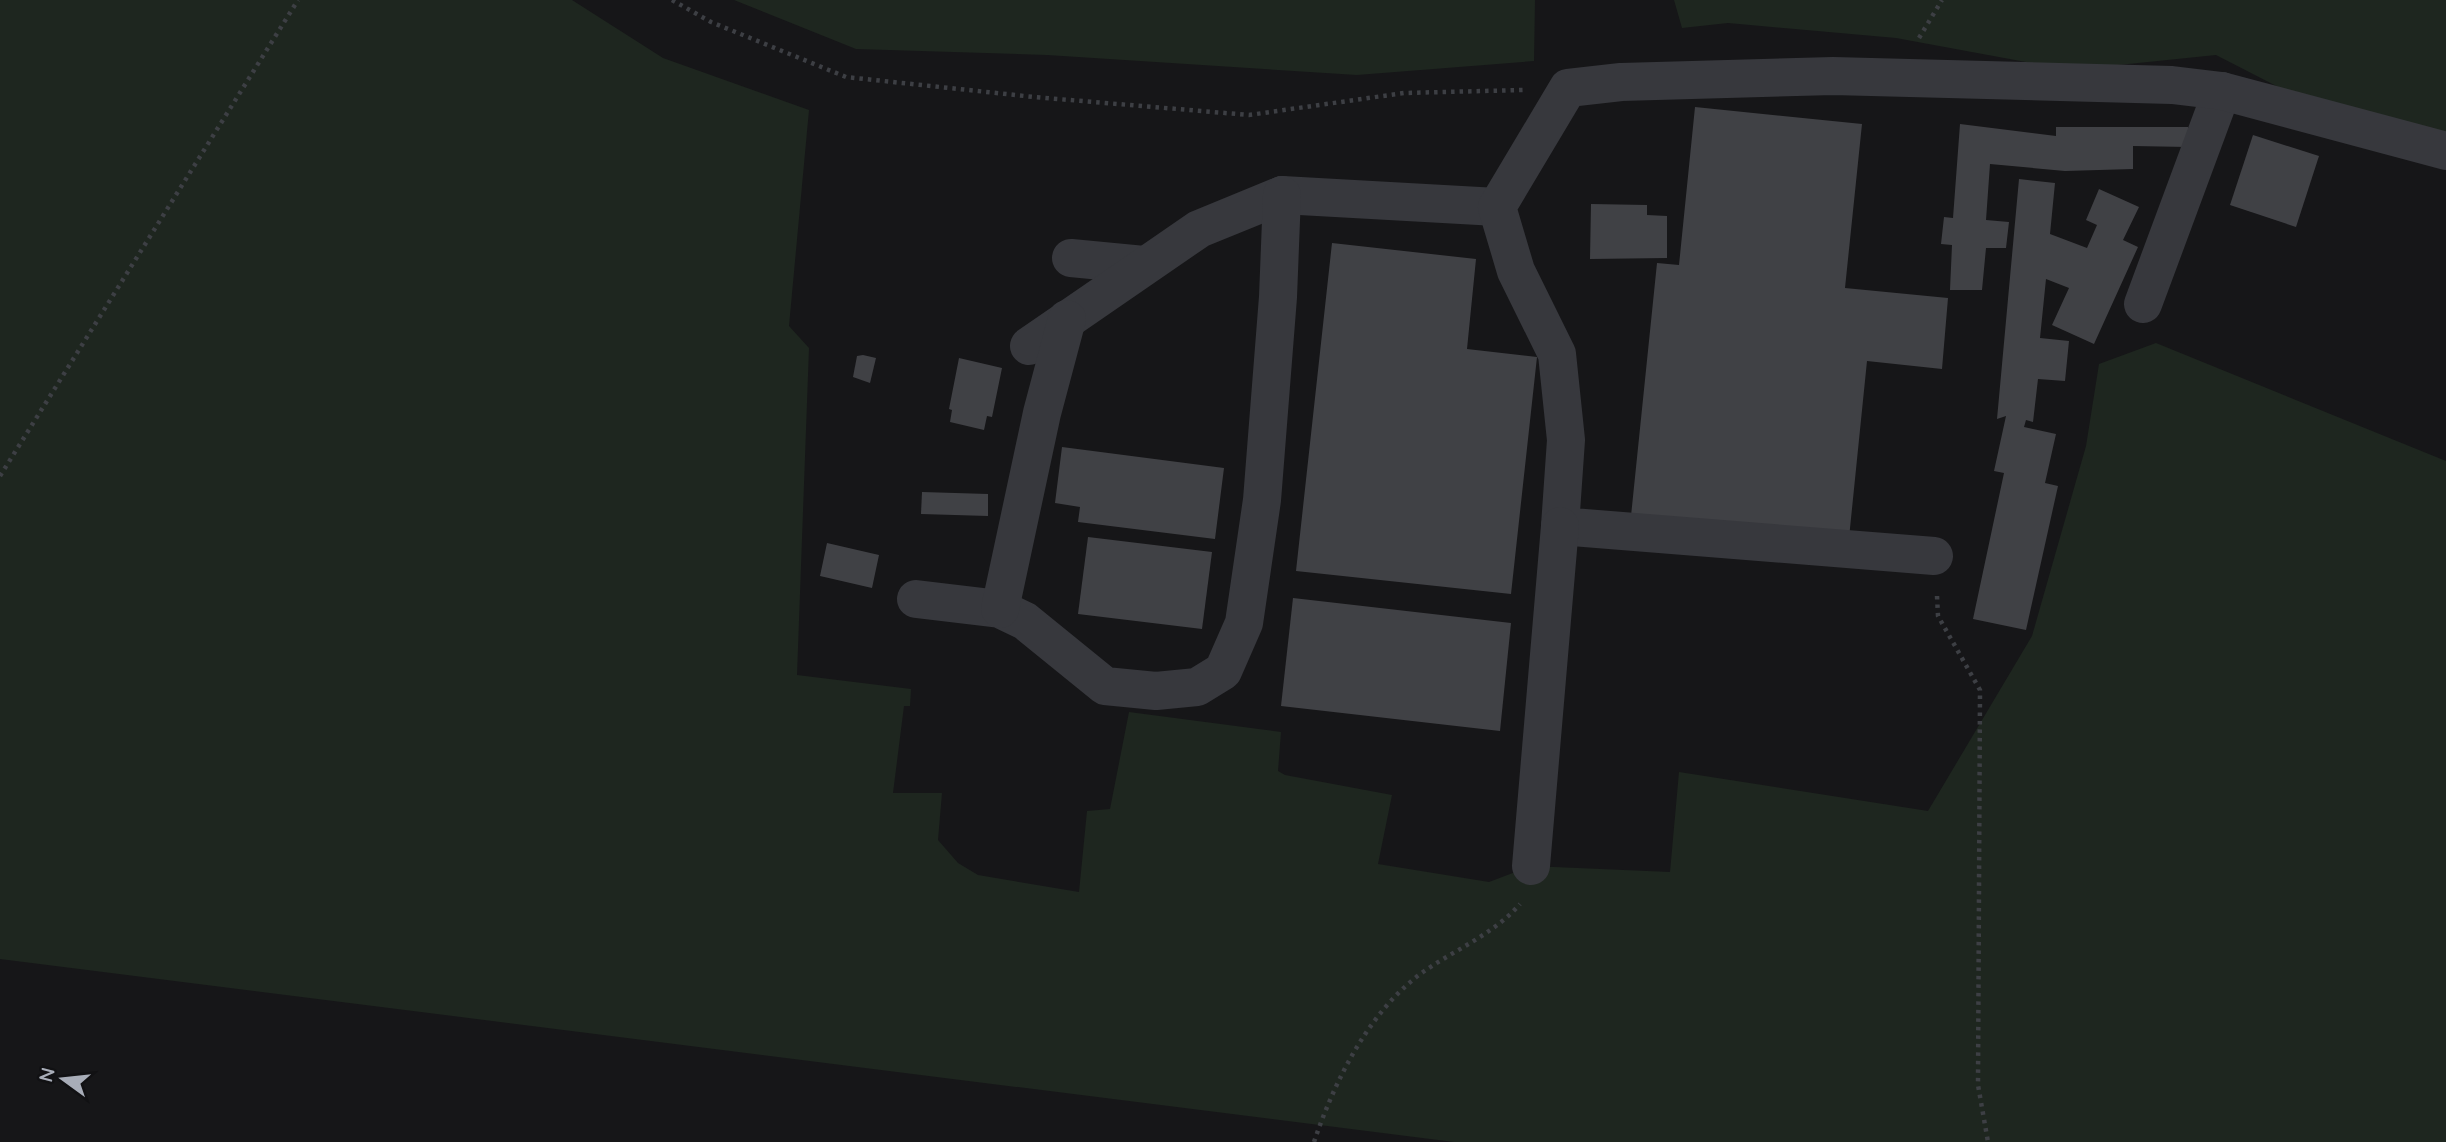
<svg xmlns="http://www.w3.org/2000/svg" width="2446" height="1142" viewBox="0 0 2446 1142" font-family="Quicksand,sans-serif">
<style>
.green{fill:#1e261f}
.building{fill:#404145}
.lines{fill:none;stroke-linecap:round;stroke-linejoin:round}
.path{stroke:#3d3f44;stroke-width:4.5;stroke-dasharray:3.5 5;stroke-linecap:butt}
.minor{stroke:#37383d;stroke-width:38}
</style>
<rect width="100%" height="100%" fill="#161618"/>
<!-- green -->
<g class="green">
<polygon points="0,0 572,0 663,58 809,110 789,326 809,348 797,675 911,689 910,706 904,706 893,793 942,793 938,840 958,863 978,875 1079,892 1087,811 1110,809 1129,712 1281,732 1278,771 1285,775 1392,795 1378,864 1489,882 1531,866 1670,872 1679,772 1928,811 2032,636 2086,446 2099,364 2156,343 2446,461 2446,1142 1454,1142 0,959"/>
<polygon points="734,0 1535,0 1534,61 1357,75 1047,55 856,49"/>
<polygon points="1674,0 2446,0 2446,137 2288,92 2216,55 2070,70 1896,38 1728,23 1682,28"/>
</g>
<!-- building -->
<g class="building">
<polygon points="1695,107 1862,124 1845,288 1948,298 1942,369 1867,361 1849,538 1631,516 1657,263 1679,265"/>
<polygon points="1960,124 2056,136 2056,127 2188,127 2188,147 2133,146 2133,169 2065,171 1990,164 1986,220 2009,222 2006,248 1986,248 1982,290 1950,290 1952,245 1941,244 1944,217 1953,218"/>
<polygon points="2253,135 2319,156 2296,227 2230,205"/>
<polygon points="2019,179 2055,183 2050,234 2087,248 2097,225 2086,220 2099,189 2139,207 2123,240 2138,247 2094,344 2052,325 2069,288 2046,279 2040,338 2069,341 2065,381 2038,379 2033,422 2026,420 2024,427 2056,434 2045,483 2058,486 2026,630 1973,619 2004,473 1994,471 2006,416 1997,419"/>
<polygon points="1591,204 1647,205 1647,215 1667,216 1667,258 1590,259"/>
<polygon points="1332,243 1476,259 1467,349 1537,357 1511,594 1296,571"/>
<polygon points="863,355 876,358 870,383 853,377 857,356"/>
<polygon points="959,358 1002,368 992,417 987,416 984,430 950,422 952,410 949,409"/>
<polygon points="1062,447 1224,468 1215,539 1078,522 1080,507 1055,503"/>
<polygon points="922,492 988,494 988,516 921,514"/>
<polygon points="1088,537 1212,552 1202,629 1078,614"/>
<polygon points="827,543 879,555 872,588 820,576"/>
<polygon points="1293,598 1511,623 1500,731 1281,706"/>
</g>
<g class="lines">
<!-- path -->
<g class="path">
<polyline points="672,0 711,22 846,77 1034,97 1249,115 1404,93 1523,90"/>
<polyline points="1919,38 1942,0"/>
<polyline points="0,476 298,0"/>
<polyline points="1937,596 1938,616 1980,690 1978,1085 1988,1142"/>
<path d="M1314 1142C1335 1080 1369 1011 1423 972 1456 949 1494 934 1520 904"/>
</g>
<!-- minor -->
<g class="minor">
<polyline points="1071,258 1144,265"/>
<polyline points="2143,304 2222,91"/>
<polyline points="1029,346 1199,229 1282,195 1497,207"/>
<polyline points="1934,556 1560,526 1566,440 1557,354 1516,271 1497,207 1568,88 1621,82 1833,76 2172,85 2222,91 2446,151"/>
<polyline points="916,599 1000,609 1025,621 1105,686 1156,691 1197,687 1223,671 1244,623 1262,500 1278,297 1282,195"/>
<polyline points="1000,609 1042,413 1067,319"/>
<polyline points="1531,866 1560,526"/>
</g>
</g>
<!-- north arrow -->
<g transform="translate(63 1079) rotate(285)" stroke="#111113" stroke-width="5" paint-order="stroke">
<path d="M0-5L12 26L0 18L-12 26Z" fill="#a8adb8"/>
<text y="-10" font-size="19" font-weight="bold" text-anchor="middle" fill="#a8adb8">N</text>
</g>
</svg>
